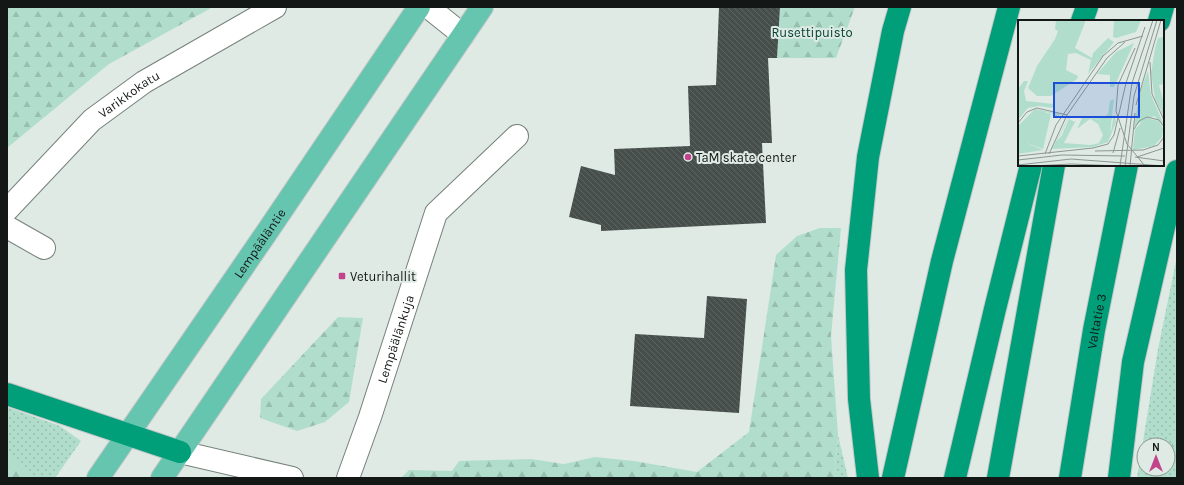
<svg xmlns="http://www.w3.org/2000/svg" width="1184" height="485" viewBox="0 0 1184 485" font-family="Karla,sans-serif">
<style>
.grass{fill:url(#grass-dots);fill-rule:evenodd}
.forest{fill:url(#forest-firs)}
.building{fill:url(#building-back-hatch)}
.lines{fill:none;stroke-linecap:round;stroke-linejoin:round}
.minor-casing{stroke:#76807c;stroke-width:24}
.major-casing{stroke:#c6c7c7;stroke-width:24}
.highway-casing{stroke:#c6c7c7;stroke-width:24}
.minor{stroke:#fff;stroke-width:22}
.major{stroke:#66c5af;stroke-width:22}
.highway{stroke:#009e79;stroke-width:22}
.poi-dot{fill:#c3428c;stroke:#dfeae5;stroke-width:1.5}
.labels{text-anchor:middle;stroke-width:4;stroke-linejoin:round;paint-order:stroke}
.park-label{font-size:13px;fill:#034332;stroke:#dfeae5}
.street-label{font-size:13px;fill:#131716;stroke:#dfeae5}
.poi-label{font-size:13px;fill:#131716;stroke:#dfeae5;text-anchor:start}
.inset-road{fill:none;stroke:#8d9692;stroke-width:1}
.view{fill:#1d4ed8;fill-opacity:0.15;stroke:#1d4ed8;stroke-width:2}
.inset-edge{fill:none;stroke:#131716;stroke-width:2}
</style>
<defs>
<pattern id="grass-dots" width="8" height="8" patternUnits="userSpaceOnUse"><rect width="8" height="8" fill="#b1decc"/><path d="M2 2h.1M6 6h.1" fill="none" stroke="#97beae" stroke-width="1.8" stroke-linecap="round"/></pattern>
<pattern id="forest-firs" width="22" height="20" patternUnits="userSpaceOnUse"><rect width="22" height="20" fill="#b1decc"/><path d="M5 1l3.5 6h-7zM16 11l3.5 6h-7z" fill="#97beae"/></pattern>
<pattern id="building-back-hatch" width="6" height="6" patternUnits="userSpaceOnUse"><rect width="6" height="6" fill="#464f4b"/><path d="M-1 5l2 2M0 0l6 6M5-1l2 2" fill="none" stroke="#5d6461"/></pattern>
</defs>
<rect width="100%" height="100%" fill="#dfeae5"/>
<!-- grass -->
<g class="grass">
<path d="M1177 256V478H1137L1158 349ZM1144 445H1168V469H1144Z"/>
<polygon points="7,407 60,426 81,441 55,478 31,478 7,455"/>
<polygon points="838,435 848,478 834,478"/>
</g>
<!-- forest -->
<g class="forest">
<polygon points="7,7 213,7 109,64 7,148"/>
<polygon points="780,7 855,7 836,58 777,58"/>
<polygon points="820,228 841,228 831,336 838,435 834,478 401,478 409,470 452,471 459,461 531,459 564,464 595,457 634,461 697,472 749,432 776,255 797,236"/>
<polygon points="338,317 363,318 349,402 325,422 297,431 260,418 261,399"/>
<polygon points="1177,417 1177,453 1170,455"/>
<polygon points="7,455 10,457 31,478 7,478"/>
</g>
<!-- building -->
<g class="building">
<polygon points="719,7 780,7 777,58 768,58 772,143 762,143 766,223 601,231 601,225 569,217 581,166 615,175 614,149 690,146 688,86 716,85"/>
<polygon points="707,296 747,299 739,413 630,406 635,334 704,338"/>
</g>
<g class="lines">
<!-- minor casing -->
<g class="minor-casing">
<g id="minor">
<polyline points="428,7 463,35"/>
<path id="s1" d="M7 210 92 120 144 82 275 7"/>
<polyline points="7,227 44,248"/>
<polyline points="180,452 292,478"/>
<path id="s2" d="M348 478 370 417 436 213 517 136"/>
</g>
</g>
<!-- major casing -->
<g class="major-casing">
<g id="major">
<path id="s3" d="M98 478 267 232 419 7"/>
<polyline points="162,478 482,7"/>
</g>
</g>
<!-- highway casing -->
<g class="highway-casing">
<g id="highway">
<polyline points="1082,21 1087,7"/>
<polyline points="1159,21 1163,7"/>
<polyline points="7,394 180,452"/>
<polyline points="868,478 859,399 856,270 868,157 893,31 900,7"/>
<polyline points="893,478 942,261 1009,7"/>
<polyline points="955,478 995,309 1031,165"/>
<polyline points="998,478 1054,165"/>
<path id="s4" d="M1070 478 1094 330 1127 165"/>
<polyline points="1119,478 1133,362 1177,171"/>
</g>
</g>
<!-- minor -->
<use href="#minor" class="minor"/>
<!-- major -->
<use href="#major" class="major"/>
<!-- highway -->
<use href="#highway" class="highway"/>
</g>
<!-- markers -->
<g class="poi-dot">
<circle cx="688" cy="157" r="4"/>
<rect x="338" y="272" width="8" height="8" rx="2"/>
</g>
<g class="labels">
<!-- park labels -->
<g class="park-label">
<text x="812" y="37">Rusettipuisto</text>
</g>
<!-- street labels -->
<g class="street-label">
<text dy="5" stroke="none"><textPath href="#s1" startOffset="169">Varikkokatu</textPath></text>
<text dy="5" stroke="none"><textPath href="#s3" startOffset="285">Lempääläntie</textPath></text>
<text dy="5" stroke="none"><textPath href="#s4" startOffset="159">Valtatie 3</textPath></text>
<text dy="5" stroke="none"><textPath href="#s2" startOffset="147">Lempäälänkuja</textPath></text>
</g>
<!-- poi labels -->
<g class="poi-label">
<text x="696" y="162">TaM skate center</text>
<text x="350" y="281">Veturihallit</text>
</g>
</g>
<!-- overview -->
<g transform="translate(1018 20)">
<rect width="146" height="146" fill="#dfeae5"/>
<path d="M130 51 133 75 146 105 136 96 116 106 122 72ZM17 89 42 94 39 99 35 94 28 92 9 123 25 130 0 134V106ZM96 94 98 102 90 122 75 127 34 129 50 98 53 99H50L39 121 58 100 46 123 73 125 81 123 85 115 80 104 71 98 82 100 85 110 93 111ZM128 98 141 101 145 109 144 117 136 126 115 130 117 109Z" fill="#b1decc"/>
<path d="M38 0H68L57 28 74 38 75 33 90 18 96 22 70 54 73 40 58 33 50 34 48 50 60 56 59 59 33 76H19L10 68 19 46 37 19 40 11 37 9ZM96 0H123L118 12 98 18 95 17ZM146 17V64L141 65 146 83V97L137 79 133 53 137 29 140 18ZM116 23 96 67H92V55L79 54 98 32ZM127 58H128L131 74 140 94 129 93 120 95ZM6 61H10L6 71 8 81 36 84 34 88 21 86 10 88 0 100V69ZM96 79 92 113H85L82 100 73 98 59 109 65 96 86 97 90 94 92 81ZM25 92 33 94 25 129 9 123 4 108 10 96ZM51 99 57 102 44 123 40 124ZM128 100 136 102 141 108V113L138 117H133V125L127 126 126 120 119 124 117 123 122 108 130 105Z" fill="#b1decc"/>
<path class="inset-road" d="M117 28 100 65 98 91 109 124 127 146M132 42 134 74 146 100M118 85 143 0M0 103 9 92 19 88 49 95M116 109 121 101 129 97 141 100 146 107M77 131 125 130 140 125 146 117M95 133 102 108M27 134 38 105 85 36 100 23 125 16M31 134 49 95 89 38 107 22M0 136 75 128 90 124 96 115 108 63 127 7M117 137 146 141M119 137 146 128M0 140 44 135 107 136M0 145 53 139 146 146M14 146 53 144 104 146M102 146 114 63 135 0M107 146 116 76 139 0M112 146 117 93"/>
<path class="view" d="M36 63H121V97H36Z"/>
<rect width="146" height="146" class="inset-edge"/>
</g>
<!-- border -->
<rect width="1184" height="485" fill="none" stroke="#131716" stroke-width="16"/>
<!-- north arrow -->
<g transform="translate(1156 457)"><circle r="19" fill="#dfeae5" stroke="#8d9692"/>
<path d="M0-3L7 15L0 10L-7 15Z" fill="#c3428c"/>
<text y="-6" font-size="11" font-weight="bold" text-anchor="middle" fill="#131716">N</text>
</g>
</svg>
